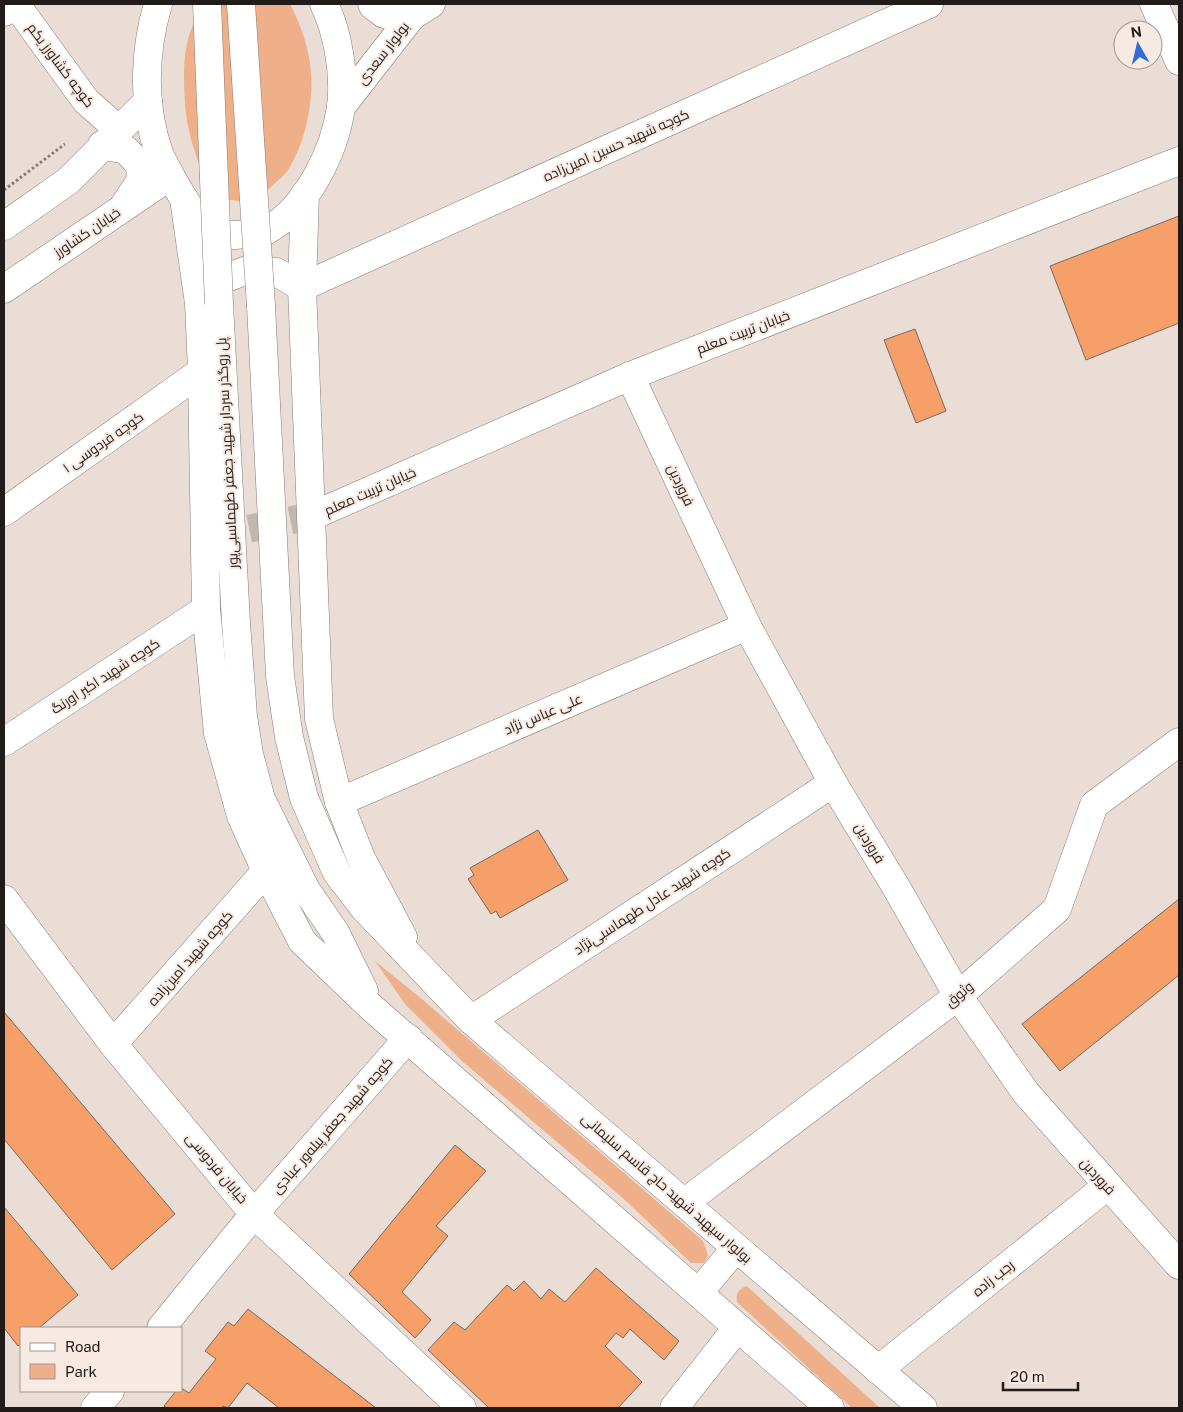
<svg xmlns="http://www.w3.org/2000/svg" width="1183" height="1412" viewBox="0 0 1183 1412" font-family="'Public Sans',Cairo,sans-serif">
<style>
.green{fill:#efaf88}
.building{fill:#f79f68;stroke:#756a64}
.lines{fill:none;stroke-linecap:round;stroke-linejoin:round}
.major-tunnel{stroke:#c2b6b0;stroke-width:28;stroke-dasharray:28 14;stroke-linecap:butt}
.minor-casing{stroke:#887c76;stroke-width:29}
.major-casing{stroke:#887c76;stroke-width:29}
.path{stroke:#847b76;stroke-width:3;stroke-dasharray:2.5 2.5;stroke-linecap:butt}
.minor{stroke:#fff;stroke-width:28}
.major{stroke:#fff;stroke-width:28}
.major-bridge-casing{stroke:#887c76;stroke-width:29;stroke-linecap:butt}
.major-bridge{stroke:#fff;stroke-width:28}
.labels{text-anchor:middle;stroke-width:4;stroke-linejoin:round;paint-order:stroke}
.street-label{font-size:14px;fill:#211c1a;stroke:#f7eae2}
</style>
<rect width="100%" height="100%" fill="#eaddd5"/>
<!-- green -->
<g class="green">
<path d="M205 4H290C304 31 314 63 311 95 309 120 302 148 288 170 284 176 277 181 272 186 262 196 253 202 239 201 230 201 215 196 209 188 206 185 205 178 203 174 194 152 187 129 185 105 183 69 182 34 205 4Z"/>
<polygon points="375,961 423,1000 703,1241 708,1255 704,1263 691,1263 625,1200 463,1062 405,1004"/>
<path d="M746 1286 749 1288 880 1408H852L737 1302C736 1293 738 1290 746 1286Z"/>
</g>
<!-- building -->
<g class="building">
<polygon points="1179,216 1179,323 1086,360 1050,266"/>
<polygon points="915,329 946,411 916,423 884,340"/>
<polygon points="538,830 568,880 500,918 496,911 491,914 468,879 474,875 470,868"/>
<polygon points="1179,899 1179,975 1060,1071 1022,1024"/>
<polygon points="4,1012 175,1214 112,1270 4,1139"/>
<polygon points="455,1145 486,1171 436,1226 448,1236 402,1292 431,1320 415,1338 349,1274"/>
<polygon points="4,1207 78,1295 39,1328 21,1328 21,1343 18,1346 4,1328"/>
<polygon points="596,1268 679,1341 664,1360 630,1329 623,1338 616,1333 605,1346 642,1382 618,1408 489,1408 428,1350 454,1322 465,1330 507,1285 514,1291 524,1281 541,1299 549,1289 565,1302"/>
<polygon points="248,1309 376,1408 279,1408 247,1383 228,1408 223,1406 221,1408 167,1408 164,1406 176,1391 181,1391 181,1388 189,1393 216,1359 205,1351 228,1322 234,1326"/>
</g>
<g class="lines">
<!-- major-tunnel -->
<polyline class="major-tunnel" points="208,537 312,516"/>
<!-- minor casing -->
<g class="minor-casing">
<g id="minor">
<polyline points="1154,4 1179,61"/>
<polyline points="4,12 8,8 14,7 20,10 86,101 119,130"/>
<polyline points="302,287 929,4"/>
<polyline points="630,376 747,626 833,783 896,887 958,996 1026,1093 1179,1265"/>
<polyline points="4,512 202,371"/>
<polyline points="312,516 630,376 1179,161"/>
<polyline points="4,742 206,609"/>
<polyline points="339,802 747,626"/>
<polyline points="4,899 113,1044 254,1214 462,1408"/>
<polyline points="471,1020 833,783"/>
<polyline points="113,1044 266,871"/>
<polyline points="684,1203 958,996 1057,909 1094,805 1179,742"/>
<polyline points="161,1328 254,1214 408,1038"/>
<polyline points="878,1370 1107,1186"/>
<polyline points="95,1408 110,1391"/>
<polyline points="674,1408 737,1328"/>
</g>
</g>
<!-- major casing -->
<g class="major-casing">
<g id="major">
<path d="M158 4C144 52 142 105 159 153 166 169 175 184 184 199 196 218 210 235 233 235 240 235 261 233 267 230 307 209 335 150 341 107 345 75 338 32 324 4"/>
<polyline points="372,4 373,6 384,14 412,16"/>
<polyline points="341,107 412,16 431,4"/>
<polyline points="102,145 126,150 140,165 141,180 125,204"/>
<polyline points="305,194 302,287 319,719 339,802 361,858 403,937"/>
<polyline points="184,199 199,303 202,371 206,609 218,733 241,816 266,871 302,941 372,1008 830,1408"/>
<polyline points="4,226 68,181 148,101"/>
<polyline points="4,289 170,176"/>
<polyline points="203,299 219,281 247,270 276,272 302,287"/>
<polyline points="219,304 236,623 243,716 249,754 261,799 306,890 335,932 364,991"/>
<polyline points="261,306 280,676 289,737 304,798 337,873 364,908 471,1020 923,1408"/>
<polyline points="699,1292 736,1248"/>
</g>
</g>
<!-- path -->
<polyline class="path" points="4,190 65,144"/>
<!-- minor -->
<use href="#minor" class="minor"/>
<!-- major -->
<use href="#major" class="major"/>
<!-- major-bridge casing -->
<g class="major-bridge-casing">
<g id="major-bridge">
<polyline points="207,4 219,304"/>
<polyline points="241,4 261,306"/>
</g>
</g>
<!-- major-bridge -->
<use href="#major-bridge" class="major-bridge"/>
</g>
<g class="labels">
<!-- street labels -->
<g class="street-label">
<text transform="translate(383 53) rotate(-52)" y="5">بولوار سعدی</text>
<text transform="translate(61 65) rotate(53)" y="5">کوچه کشاورز یکم</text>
<text transform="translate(616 145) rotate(-24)" y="5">کوچه شهید حسین امین‌زاده</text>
<text transform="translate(87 232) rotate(-34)" y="5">خیابان کشاورز</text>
<text transform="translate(743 332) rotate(-21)" y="5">خیابان تربیت معلم</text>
<text transform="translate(103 442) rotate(-35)" y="5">کوچه فردوسی ۱</text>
<text transform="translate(227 453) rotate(-93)" y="5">پل روگذر سردار شهید جعفر طهماسبی‌پور</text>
<text transform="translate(681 485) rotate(65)" y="5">فروردین</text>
<text transform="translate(370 491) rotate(-24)" y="5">خیابان تربیت معلم</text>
<text transform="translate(105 676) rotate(-33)" y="5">کوچه شهید اکبر اورنگ</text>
<text transform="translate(543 714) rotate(-23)" y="5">علی عباس نژاد</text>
<text transform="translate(870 843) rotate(59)" y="5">فروردین</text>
<text transform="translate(652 901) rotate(-33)" y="5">کوچه شهید عادل طهماسبی‌نژاد</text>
<text transform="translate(190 958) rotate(-49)" y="5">کوچه شهید امین‌زاده</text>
<text transform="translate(959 994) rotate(-39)" y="5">وثوق</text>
<text transform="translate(332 1125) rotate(-49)" y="5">کوچه شهید جعفر پیله‌ور عبادی</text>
<text transform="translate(217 1168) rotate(50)" y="5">خیابان فردوسی</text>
<text transform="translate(1098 1176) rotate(48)" y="5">فروردین</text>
<text transform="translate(667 1188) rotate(41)" y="5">بولوار سپهبد شهید حاج قاسم سلیمانی</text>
<text transform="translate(993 1278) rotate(-39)" y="5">رجب زاده</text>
</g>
</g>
<!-- border -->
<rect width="1183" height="1412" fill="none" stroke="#211c1a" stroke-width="10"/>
<!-- legend -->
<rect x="20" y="1327" width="162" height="65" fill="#f7eae2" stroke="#a19892"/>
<rect x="30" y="1343" width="25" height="8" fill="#ffffff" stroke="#a19892"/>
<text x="65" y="1352" font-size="15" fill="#211c1a">Road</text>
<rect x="30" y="1364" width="25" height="15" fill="#efaf88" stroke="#a19892"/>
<text x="65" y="1377" font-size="15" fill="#211c1a">Park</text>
<!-- north arrow -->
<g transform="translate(1138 45) rotate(352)"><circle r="24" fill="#f7eae2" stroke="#a19892"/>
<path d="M0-4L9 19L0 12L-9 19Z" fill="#306bd9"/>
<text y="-8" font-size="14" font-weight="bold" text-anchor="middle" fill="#211c1a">N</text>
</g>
<!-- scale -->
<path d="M1003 1382v8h75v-8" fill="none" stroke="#211c1a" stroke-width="2.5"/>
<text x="1010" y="1382" font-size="15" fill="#211c1a" stroke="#f7eae2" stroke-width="4" paint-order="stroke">20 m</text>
</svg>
